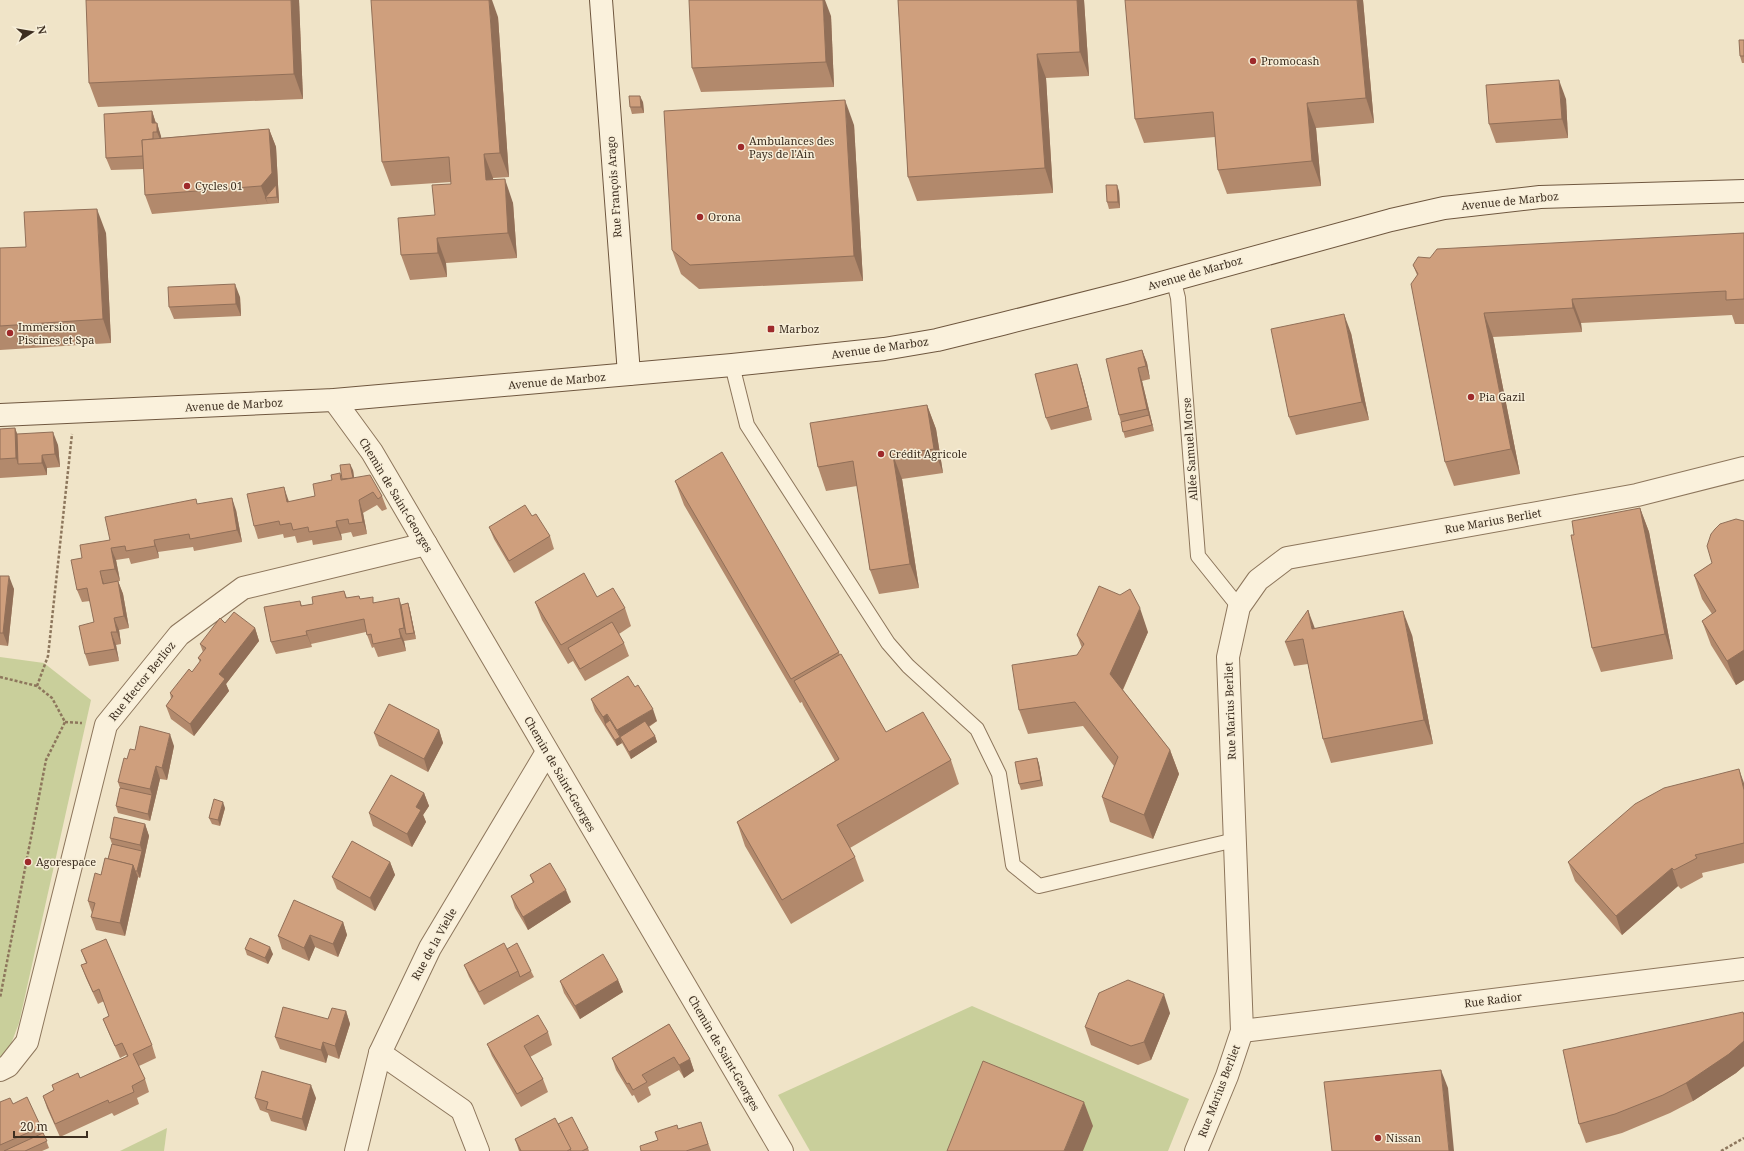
<svg xmlns="http://www.w3.org/2000/svg" width="1744" height="1151" viewBox="0 0 1744 1151" font-family="'Noto Serif',serif">
<style>
.green{fill:#c9cf9b}
.lines{fill:none;stroke-linecap:round;stroke-linejoin:round}
.lane-casing{stroke:#8d765c;stroke-width:16}
.street-casing{stroke:#8d765c;stroke-width:24}
.secondary-casing{stroke:#6f573f;stroke-width:24}
.path{stroke:#8d765c;stroke-width:2.5;stroke-dasharray:3 2;stroke-linecap:butt}
.lane{stroke:#faf1dc;stroke-width:14}
.street{stroke:#faf1dc;stroke-width:22}
.secondary{stroke:#faf1dc;stroke-width:22}
.wall{fill:#b2896c}
.shaded-wall{fill:#916f58}
.building{fill:#cf9f7d;stroke:#916f58}
.poi-dot{fill:#9e2a2b;stroke:#f7eed8;stroke-width:1.5}
.labels{text-anchor:middle;stroke-width:3;stroke-linejoin:round;paint-order:stroke}
.poi-label{font-size:11px;fill:#3d2e20;stroke:#f7eed8;text-anchor:start}
.street-label{font-size:11px;fill:#3d2e20;stroke:#f7eed8}
</style>
<rect width="100%" height="100%" fill="#f0e4c8"/>
<!-- green -->
<g class="green">
<polygon points="0,657 44,663 91,700 19,1023 11,1044 0,1058"/>
<polygon points="972,1006 1189,1099 1168,1151 810,1151 778,1095"/>
<polygon points="167,1128 164,1151 120,1151"/>
</g>
<g class="lines">
<!-- lane casing -->
<g class="lane-casing">
<g id="lane">
<polyline points="1173,278 1178,298 1198,556 1239,607"/>
<polyline points="732,365 747,425 888,643 908,666 977,729 999,774 1013,865 1039,886 1235,840"/>
</g>
</g>
<!-- street casing -->
<g class="street-casing">
<g id="street">
<polyline points="334,400 372,452 782,1151"/>
<polyline points="1242,1031 1744,969"/>
<polyline points="380,1053 462,1110 478,1151"/>
<polyline points="0,1070 8,1066 27,1042 106,725 179,635 243,588 426,544"/>
<polyline points="356,1151 380,1053 430,948 547,752"/>
<polyline points="1196,1151 1227,1076 1242,1031 1228,657 1239,607 1258,580 1287,558 1637,495 1744,468"/>
</g>
</g>
<!-- secondary casing -->
<g class="secondary-casing">
<g id="secondary">
<polyline points="601,0 629,374"/>
<polyline points="0,415 334,400 732,365 884,349 937,340 1002,324 1125,293 1391,220 1444,208 1540,197 1744,191"/>
</g>
</g>
<!-- path -->
<g class="path">
<polyline points="0,677 37,686 52,698 65,722 46,760 0,998"/>
<polyline points="37,686 48,656 72,434"/>
<polyline points="65,722 82,723"/>
<polyline points="1721,1151 1744,1138"/>
</g>
<!-- lane -->
<use href="#lane" class="lane"/>
<!-- street -->
<use href="#street" class="street"/>
<!-- secondary -->
<use href="#secondary" class="secondary"/>
</g>
<!-- wall -->
<g class="wall">
<polygon points="299,0 303,99 98,107 89,83"/>
<polygon points="898,0 1084,0 1089,76 1046,78 1053,193 917,201 908,177"/>
<polygon points="1363,0 1374,123 1316,128 1321,186 1227,194 1218,170 1215,137 1144,143 1135,119"/>
<polygon points="831,16 834,87 701,92 692,68"/>
<polygon points="498,17 509,177 493,178 493,180 513,203 517,258 446,263 447,277 410,280 401,255 435,215 451,184 451,182 391,186 382,162"/>
<polygon points="1744,40 1744,63 1742,63 1740,56"/>
<polygon points="1566,99 1568,138 1496,143 1489,124"/>
<polygon points="643,102 644,113 632,114 630,107"/>
<polygon points="152,111 156,123 157,123 161,138 269,129 276,147 279,203 152,214 145,195 144,169 111,170 106,158"/>
<polygon points="854,125 863,281 699,289 681,274 672,250"/>
<polygon points="1119,191 1120,208 1109,209 1107,202"/>
<polygon points="106,233 111,343 0,350 0,248 26,247"/>
<polygon points="1744,233 1744,324 1735,324 1732,315 1581,323 1582,332 1493,337 1520,474 1454,486 1445,462 1417,275 1413,265 1430,258"/>
<polygon points="240,297 241,316 174,319 169,307"/>
<polygon points="1351,333 1369,420 1296,435 1289,417"/>
<polygon points="1142,350 1147,363 1150,379 1142,381 1154,431 1125,438 1119,415"/>
<polygon points="1081,377 1092,420 1051,430 1046,418"/>
<polygon points="927,405 936,429 943,473 902,479 919,588 879,594 870,570 857,486 826,491 818,467"/>
<polygon points="15,428 17,434 58,445 60,467 47,468 47,475 0,478 0,429"/>
<polygon points="353,470 354,478 382,496 387,509 382,511 377,505 363,513 367,534 353,537 351,532 341,534 342,540 313,545 312,540 297,543 295,536 284,538 283,534 258,539 254,526 288,499 289,502 315,496 340,473 342,479"/>
<polygon points="675,481 839,652 840,655 886,732 951,760 959,784 850,848 855,857 864,881 791,924 745,846 737,822 835,761 803,705 802,702 800,703 684,505"/>
<polygon points="198,504 236,510 242,542 194,551 193,547 158,552 159,558 131,564 129,558 116,560 120,581 118,581 123,594 129,628 119,630 121,644 116,645 119,661 89,666 85,654 94,622 90,601 82,602 77,590 82,558"/>
<polygon points="1640,508 1649,532 1673,659 1601,672 1592,648 1574,535"/>
<polygon points="532,516 550,536 554,549 514,573 494,539 489,527"/>
<polygon points="1744,521 1744,680 1736,685 1711,645 1702,621 1712,614 1702,599 1694,575 1712,563"/>
<polygon points="0,576 14,589 8,646 0,645"/>
<polygon points="344,591 347,598 359,596 360,599 375,603 401,605 408,603 410,610 416,639 404,641 406,651 378,657 374,647 372,648 366,632 311,644 312,647 276,654 271,642 300,601 302,606 313,604"/>
<polygon points="597,597 625,608 631,626 619,634 624,643 629,656 585,681 573,661 568,664 542,620 535,602"/>
<polygon points="225,623 255,628 259,641 226,684 229,691 194,736 171,719 166,706 171,699 170,693 192,672 200,662 198,658 203,652 200,644"/>
<polygon points="1315,628 1412,635 1433,744 1331,763 1323,739 1308,664 1294,666 1285,642"/>
<polygon points="1148,632 1123,690 1170,750 1179,774 1153,839 1110,822 1102,797 1114,766 1083,726 1028,734 1019,710 1077,655 1082,648 1077,635"/>
<polygon points="591,699 657,721 649,727 655,736 657,742 631,759 622,743 617,746 595,711"/>
<polygon points="439,730 443,743 428,772 379,746 374,733"/>
<polygon points="174,746 167,780 160,779 150,821 118,813 116,806 120,788 118,782 127,759 135,750"/>
<polygon points="1037,758 1039,764 1043,786 1021,790 1019,784"/>
<polygon points="1744,783 1744,863 1702,873 1703,877 1681,889 1678,886 1622,935 1575,881 1568,862"/>
<polygon points="424,793 429,806 423,815 426,822 412,847 373,826 369,813"/>
<polygon points="225,808 220,826 212,824 209,818"/>
<polygon points="145,824 149,836 140,878 138,877 125,936 96,930 91,917 92,913 88,901 108,859 112,844 110,838"/>
<polygon points="390,862 395,875 375,911 337,889 332,877"/>
<polygon points="530,875 571,902 528,930 515,908 511,896 533,883"/>
<polygon points="343,922 347,935 338,957 315,947 309,961 282,949 278,936"/>
<polygon points="245,949 273,954 268,964 247,955"/>
<polygon points="507,949 531,971 534,977 484,1005 469,977 464,965"/>
<polygon points="81,950 152,1045 156,1058 139,1066 145,1079 149,1092 137,1098 139,1104 114,1116 112,1113 60,1137 47,1108 43,1096 54,1090 52,1085 80,1078 127,1056 126,1055 120,1058 108,1031 103,1019 109,1016 104,1001 98,1004 86,978 81,965 86,963"/>
<polygon points="618,980 623,992 580,1019 564,993 560,981"/>
<polygon points="346,1011 350,1024 339,1059 328,1055 326,1063 280,1049 275,1037 328,1019"/>
<polygon points="1743,1012 1744,1014 1744,1066 1736,1073 1693,1101 1670,1113 1622,1133 1586,1143 1579,1124"/>
<polygon points="1170,1013 1151,1060 1138,1065 1091,1045 1085,1027"/>
<polygon points="669,1024 690,1059 694,1071 684,1078 679,1070 648,1087 651,1095 638,1103 634,1095 632,1096 616,1070 612,1058"/>
<polygon points="548,1032 552,1045 530,1057 543,1079 548,1092 521,1107 492,1056 487,1044"/>
<polygon points="255,1098 316,1098 306,1131 271,1121 268,1113 260,1110"/>
<polygon points="0,1102 13,1104 41,1127 49,1148 42,1151 0,1151"/>
<polygon points="558,1124 588,1148 589,1151 519,1151 515,1139"/>
<polygon points="678,1129 705,1134 711,1151 641,1151"/>
</g>
<!-- shaded-wall -->
<g class="shaded-wall">
<polygon points="291,0 299,0 303,99 294,74"/>
<polygon points="489,0 492,0 498,17 509,177 500,153"/>
<polygon points="823,0 825,0 831,16 834,87 826,62"/>
<polygon points="1077,0 1084,0 1089,76 1080,52"/>
<polygon points="1357,0 1363,0 1374,123 1366,98"/>
<polygon points="1037,54 1046,78 1053,193 1045,168"/>
<polygon points="1559,80 1566,99 1568,138 1562,119"/>
<polygon points="640,96 643,102 644,113 641,107"/>
<polygon points="845,100 854,125 863,281 854,256"/>
<polygon points="1307,103 1316,128 1321,186 1312,161"/>
<polygon points="152,111 156,124 152,123"/>
<polygon points="157,123 161,136 162,144 157,132"/>
<polygon points="269,129 276,147 279,203 277,197 265,198 268,204 261,186"/>
<polygon points="484,154 493,178 495,204 486,180"/>
<polygon points="505,179 513,203 517,258 508,233"/>
<polygon points="1117,185 1119,191 1120,208 1118,202"/>
<polygon points="97,209 106,233 111,343 103,319"/>
<polygon points="437,238 446,263 447,277 438,253"/>
<polygon points="235,284 240,297 241,316 236,304"/>
<polygon points="1572,299 1581,323 1582,332 1573,308"/>
<polygon points="1484,313 1493,337 1520,474 1511,449"/>
<polygon points="1344,314 1351,333 1369,420 1362,402"/>
<polygon points="1142,350 1147,363 1150,379 1146,366"/>
<polygon points="1077,364 1081,377 1092,420 1088,407"/>
<polygon points="1138,368 1142,381 1154,431 1147,409"/>
<polygon points="927,405 936,429 943,473 934,449"/>
<polygon points="15,428 22,447 18,464 16,458"/>
<polygon points="53,432 58,445 60,467 55,454"/>
<polygon points="42,455 47,468 47,475 42,463"/>
<polygon points="893,455 902,479 919,588 910,564"/>
<polygon points="350,464 353,470 356,491 354,484"/>
<polygon points="284,487 288,499 291,515 287,502"/>
<polygon points="232,498 236,510 242,542 237,530"/>
<polygon points="359,500 363,513 367,534 363,522"/>
<polygon points="1640,508 1649,532 1673,659 1665,634"/>
<polygon points="336,521 341,534 342,540 337,527"/>
<polygon points="154,540 158,552 159,558 155,546"/>
<polygon points="111,548 116,560 120,581 115,569"/>
<polygon points="100,571 104,584 103,584"/>
<polygon points="9,576 14,589 8,646 3,633"/>
<polygon points="118,581 123,594 129,628 124,616"/>
<polygon points="399,598 403,611 406,634 404,628"/>
<polygon points="408,603 410,610 416,639 414,633"/>
<polygon points="1140,608 1148,632 1119,698 1110,674"/>
<polygon points="1308,610 1317,634 1312,629"/>
<polygon points="1403,611 1412,635 1433,744 1424,720"/>
<polygon points="114,618 119,630 121,644 117,632"/>
<polygon points="255,628 259,641 226,684 229,691 194,736 190,724 219,674"/>
<polygon points="399,629 404,641 406,651 401,638"/>
<polygon points="306,631 311,644 312,647 307,635"/>
<polygon points="111,632 116,645 119,661 115,649"/>
<polygon points="1744,650 1744,680 1736,685 1727,661"/>
<polygon points="653,709 657,721 623,742 620,737 622,743 617,746 615,740 620,737 617,730"/>
<polygon points="607,714 612,727 605,724 603,717"/>
<polygon points="439,730 443,743 428,772 424,759"/>
<polygon points="170,734 174,746 167,780 162,768"/>
<polygon points="655,736 657,742 631,759 629,752"/>
<polygon points="1170,750 1179,774 1153,839 1144,815"/>
<polygon points="1037,758 1039,764 1043,786 1041,780"/>
<polygon points="156,766 160,779 150,821 148,814 152,795 150,789"/>
<polygon points="1739,769 1744,783 1744,790"/>
<polygon points="424,793 429,806 423,815 426,822 412,847 407,834 416,807"/>
<polygon points="223,802 225,808 220,826 218,820"/>
<polygon points="145,824 149,836 140,878 137,871 142,851 140,845"/>
<polygon points="390,862 395,875 375,911 370,898"/>
<polygon points="133,865 138,877 125,936 120,923"/>
<polygon points="1672,868 1678,886 1622,935 1616,916"/>
<polygon points="566,890 571,902 528,930 523,917"/>
<polygon points="343,922 347,935 338,957 333,944"/>
<polygon points="310,935 315,947 309,961 304,948"/>
<polygon points="270,947 273,954 268,964 265,958"/>
<polygon points="618,980 623,992 580,1019 575,1006"/>
<polygon points="1164,994 1170,1013 1151,1060 1144,1042"/>
<polygon points="346,1011 350,1024 339,1059 335,1046"/>
<polygon points="1744,1041 1744,1066 1736,1073 1693,1101 1686,1083"/>
<polygon points="323,1042 328,1055 326,1063 321,1050"/>
<polygon points="690,1059 694,1071 684,1078 679,1065"/>
<polygon points="1441,1070 1448,1088 1454,1151 1449,1151"/>
<polygon points="311,1085 316,1098 306,1131 302,1119"/>
<polygon points="1084,1102 1093,1126 1083,1151 1064,1151"/>
</g>
<!-- building -->
<g class="building">
<polygon points="86,0 291,0 294,74 89,83"/>
<polygon points="371,0 489,0 500,153 484,154 486,180 505,179 508,233 437,238 438,253 401,255 398,218 435,215 432,185 451,184 449,157 382,162"/>
<polygon points="689,0 823,0 826,62 692,68"/>
<polygon points="898,0 1077,0 1080,52 1037,54 1045,168 908,177"/>
<polygon points="1125,0 1357,0 1366,98 1307,103 1312,161 1218,170 1213,112 1135,119"/>
<polygon points="1739,40 1744,40 1744,56 1740,56"/>
<polygon points="1559,80 1562,119 1489,124 1486,85"/>
<polygon points="629,96 640,96 641,107 630,107"/>
<polygon points="845,100 854,256 690,265 672,250 664,111"/>
<polygon points="152,111 152,123 157,123 157,132 153,132 153,139 142,140 143,156 106,158 104,114"/>
<polygon points="269,129 272,173 261,186 145,195 142,140"/>
<polygon points="276,185 277,197 265,198"/>
<polygon points="1106,185 1117,185 1118,202 1107,202"/>
<polygon points="97,209 103,319 0,326 0,248 26,247 24,212"/>
<polygon points="1744,233 1744,299 1726,300 1726,291 1572,299 1573,308 1484,313 1511,449 1445,462 1411,284 1418,274 1413,265 1418,257 1430,258 1437,249"/>
<polygon points="235,284 236,304 169,307 168,287"/>
<polygon points="1344,314 1362,402 1289,417 1271,329"/>
<polygon points="1142,350 1146,366 1138,368 1147,409 1119,415 1106,359"/>
<polygon points="1077,364 1088,407 1046,418 1035,374"/>
<polygon points="927,405 934,449 893,455 910,564 870,570 853,461 818,467 810,423"/>
<polygon points="1149,415 1152,425 1123,432 1121,422"/>
<polygon points="15,428 16,458 0,459 0,429"/>
<polygon points="53,432 55,454 42,455 42,463 18,464 17,434"/>
<polygon points="722,452 839,652 791,679 675,481"/>
<polygon points="350,464 353,478 342,479 340,465"/>
<polygon points="340,473 341,480 370,475 382,496 378,499 373,492 359,500 363,522 349,524 348,519 336,521 337,527 309,532 308,527 293,530 291,523 280,525 279,521 254,526 247,494 284,487 287,502 315,496 313,484 332,480 331,475"/>
<polygon points="232,498 237,530 190,539 189,534 154,540 155,546 126,551 125,546 111,548 115,569 100,571 103,584 118,581 124,616 114,618 117,632 111,632 115,649 85,654 79,626 94,622 87,588 77,590 71,560 82,558 80,545 110,540 105,517 196,499 197,504"/>
<polygon points="525,505 532,516 536,514 550,536 509,561 489,527"/>
<polygon points="1640,508 1665,634 1592,648 1571,535 1574,535 1572,521"/>
<polygon points="1736,519 1744,521 1744,650 1727,661 1702,621 1716,611 1694,575 1712,563 1707,546 1711,534 1715,529 1720,524"/>
<polygon points="584,573 597,597 613,588 625,608 561,645 535,602"/>
<polygon points="0,576 9,576 3,633 0,633"/>
<polygon points="1099,586 1120,595 1130,589 1140,608 1110,674 1170,750 1144,815 1102,797 1118,757 1075,702 1019,710 1012,665 1077,655 1084,644 1077,635"/>
<polygon points="344,591 346,598 359,596 360,599 373,597 373,603 399,598 404,628 399,629 401,638 373,644 371,634 367,635 364,619 306,631 307,635 271,642 264,607 300,601 301,606 313,604 312,597"/>
<polygon points="408,603 414,633 406,634 401,605"/>
<polygon points="1308,610 1312,629 1403,611 1424,720 1323,739 1303,639 1285,642"/>
<polygon points="234,612 255,628 219,674 225,679 190,724 166,706 173,696 170,693 189,669 192,672 201,660 198,658 206,648 200,644 220,618 225,623"/>
<polygon points="612,622 624,643 580,669 568,648"/>
<polygon points="841,654 886,732 923,712 951,760 837,825 855,857 782,900 737,822 839,759 794,681"/>
<polygon points="628,676 635,687 638,685 653,709 617,730 607,714 603,717 591,699"/>
<polygon points="389,704 439,730 424,759 374,733"/>
<polygon points="610,720 620,737 615,740 605,724"/>
<polygon points="645,721 655,736 629,752 620,737"/>
<polygon points="140,726 170,734 162,768 156,766 150,789 118,782 124,758 127,759 130,749 135,750"/>
<polygon points="1037,758 1041,780 1019,784 1015,762"/>
<polygon points="1739,769 1744,790 1744,843 1695,855 1697,858 1674,870 1672,868 1616,916 1568,862 1635,804 1664,788"/>
<polygon points="391,775 424,793 416,807 421,810 407,834 369,813"/>
<polygon points="120,788 152,795 148,814 116,806"/>
<polygon points="214,799 223,802 218,820 209,818"/>
<polygon points="114,817 145,824 140,845 110,838"/>
<polygon points="352,841 390,862 370,898 332,877"/>
<polygon points="112,844 142,851 137,871 135,871 133,865 108,859"/>
<polygon points="105,858 133,865 120,923 91,917 95,903 88,901 95,873 101,875"/>
<polygon points="550,863 566,890 523,917 511,896 534,882 530,875"/>
<polygon points="294,900 343,922 333,944 310,935 304,948 278,936"/>
<polygon points="250,938 270,947 265,958 245,949"/>
<polygon points="106,939 152,1045 133,1054 145,1079 132,1086 134,1092 109,1103 108,1100 55,1124 43,1096 54,1090 52,1085 78,1073 80,1078 128,1056 122,1043 115,1046 103,1019 109,1016 99,989 93,992 81,965 87,963 81,950"/>
<polygon points="504,943 518,971 479,992 464,965"/>
<polygon points="517,943 531,971 520,977 518,971 507,949"/>
<polygon points="603,954 618,980 575,1006 560,981"/>
<polygon points="1128,980 1164,994 1144,1042 1131,1046 1085,1027 1099,993"/>
<polygon points="283,1007 328,1019 332,1008 346,1011 335,1046 323,1042 321,1050 275,1037"/>
<polygon points="1743,1012 1744,1015 1744,1041 1729,1054 1686,1083 1663,1095 1615,1114 1579,1124 1563,1050"/>
<polygon points="538,1015 548,1032 524,1046 543,1079 517,1094 487,1044"/>
<polygon points="669,1024 690,1059 679,1065 674,1057 642,1075 647,1082 633,1090 629,1083 627,1084 612,1058"/>
<polygon points="983,1061 1084,1102 1064,1151 947,1151"/>
<polygon points="1441,1070 1449,1151 1332,1151 1324,1082"/>
<polygon points="262,1071 311,1085 302,1119 266,1109 268,1102 255,1098"/>
<polygon points="27,1097 41,1127 0,1145 0,1102 10,1098 13,1104"/>
<polygon points="572,1117 588,1148 582,1151 571,1151 558,1124"/>
<polygon points="555,1118 571,1149 567,1151 521,1151 515,1139"/>
<polygon points="701,1122 708,1144 686,1151 641,1151 640,1146 658,1140 655,1132 677,1125 678,1129"/>
<polygon points="43,1133 47,1141 25,1151 4,1151"/>
</g>
<!-- markers -->
<g class="poi-dot">
<circle cx="1253" cy="61" r="4"/>
<circle cx="741" cy="147" r="4"/>
<circle cx="187" cy="186" r="4"/>
<circle cx="700" cy="217" r="4"/>
<rect x="767" y="325" width="8" height="8" rx="2"/>
<circle cx="10" cy="333" r="4"/>
<circle cx="1471" cy="397" r="4"/>
<circle cx="881" cy="454" r="4"/>
<circle cx="28" cy="862" r="4"/>
<circle cx="1378" cy="1138" r="4"/>
</g>
<g class="labels">
<!-- poi labels -->
<g class="poi-label">
<text x="1261" y="65">Promocash</text>
<text x="749" y="145">Ambulances des<tspan x="749" dy="13">Pays de l'Ain</tspan></text>
<text x="195" y="190">Cycles 01</text>
<text x="708" y="221">Orona</text>
<text x="18" y="331">Immersion<tspan x="18" dy="13">Piscines et Spa</tspan></text>
<text x="779" y="333">Marboz</text>
<text x="1479" y="401">Pia Gazil</text>
<text x="889" y="458">Crédit Agricole</text>
<text x="36" y="866">Agorespace</text>
<text x="1386" y="1142">Nissan</text>
</g>
<!-- street labels -->
<g class="street-label">
<text transform="translate(614 187) rotate(-94)" y="4">Rue François Arago</text>
<text transform="translate(1510 201) rotate(-6)" y="4">Avenue de Marboz</text>
<text transform="translate(1195 273) rotate(-16)" y="4">Avenue de Marboz</text>
<text transform="translate(880 348) rotate(-8)" y="4">Avenue de Marboz</text>
<text transform="translate(557 381) rotate(-5)" y="4">Avenue de Marboz</text>
<text transform="translate(234 405) rotate(-3)" y="4">Avenue de Marboz</text>
<text transform="translate(1190 449) rotate(-94)" y="4">Allée Samuel Morse</text>
<text transform="translate(396 495) rotate(59)" y="4">Chemin de Saint-Georges</text>
<text transform="translate(1493 521) rotate(-10)" y="4">Rue Marius Berliet</text>
<text transform="translate(142 681) rotate(-51)" y="4">Rue Hector Berlioz</text>
<text transform="translate(1230 711) rotate(-92)" y="4">Rue Marius Berliet</text>
<text transform="translate(560 774) rotate(60)" y="4">Chemin de Saint-Georges</text>
<text transform="translate(434 944) rotate(-61)" y="4">Rue de la Vielle</text>
<text transform="translate(1493 1000) rotate(-7)" y="4">Rue Radior</text>
<text transform="translate(724 1053) rotate(60)" y="4">Chemin de Saint-Georges</text>
<text transform="translate(1219 1091) rotate(-69)" y="4">Rue Marius Berliet</text>
</g>
</g>
<!-- north arrow -->
<g transform="translate(32 32) rotate(78)" stroke="#f7eed8" stroke-width="3" paint-order="stroke">
<path d="M0-3L7 15L0 10L-7 15Z" fill="#3d2e20"/>
<text y="-6" font-size="11" font-weight="bold" text-anchor="middle" fill="#3d2e20">N</text>
</g>
<!-- scale -->
<path d="M14 1131v6h73v-6" fill="none" stroke="#3d2e20" stroke-width="2"/>
<text x="20" y="1131" font-size="12" fill="#3d2e20" stroke="#f7eed8" stroke-width="3" paint-order="stroke">20 m</text>
</svg>
